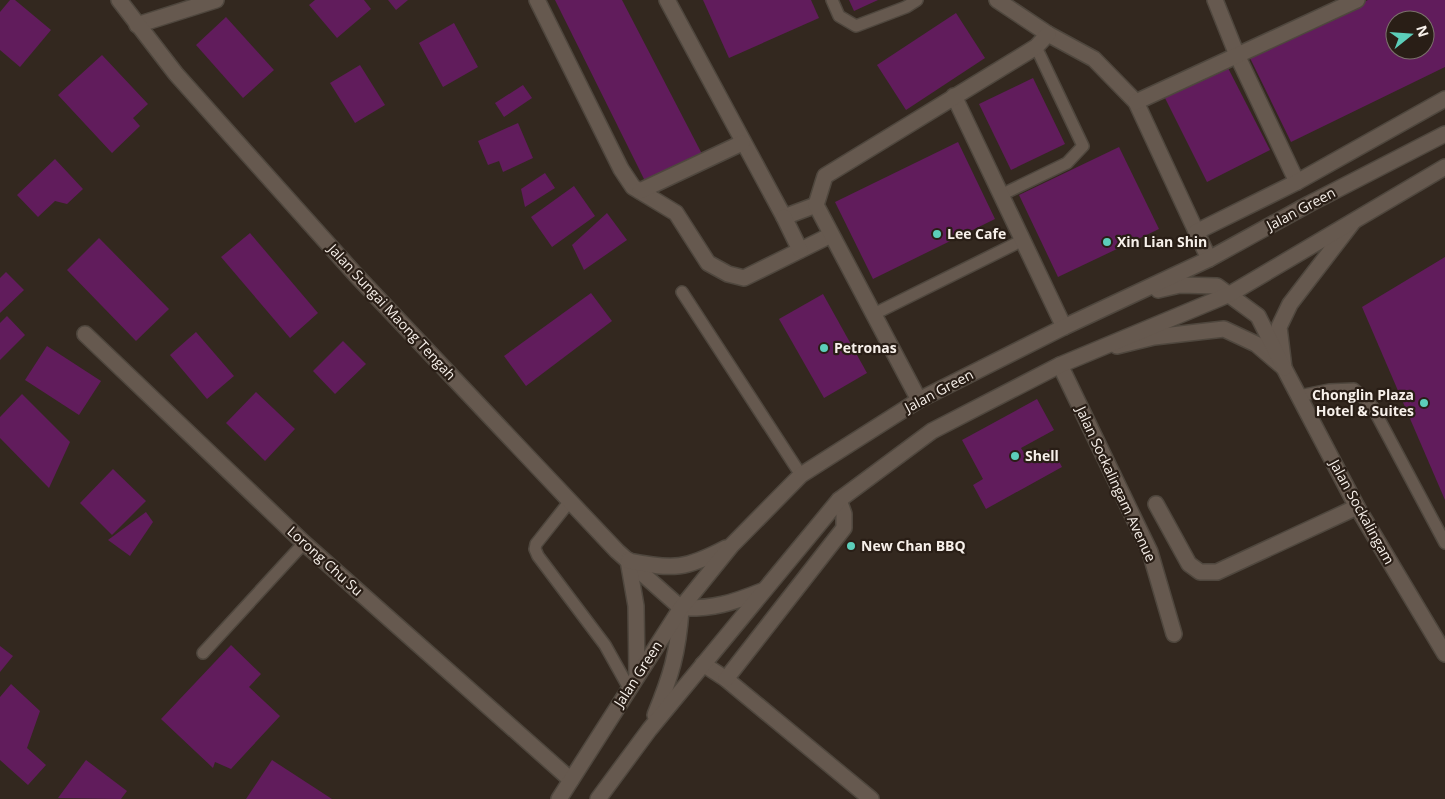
<svg xmlns="http://www.w3.org/2000/svg" width="1445" height="799" viewBox="0 0 1445 799" font-family="'Open Sans',sans-serif">
<style>
.building{fill:#611c5c;fill-rule:evenodd}
.lines{fill:none;stroke-linecap:round;stroke-linejoin:round}
.lane-casing{stroke:#4f473e;stroke-width:14}
.street-casing{stroke:#4f473e;stroke-width:18}
.secondary-casing{stroke:#4f473e;stroke-width:18}
.lane{stroke:#66594f;stroke-width:11}
.street{stroke:#66594f;stroke-width:15}
.secondary{stroke:#66594f;stroke-width:15}
.poi-dot{fill:#5cceba;stroke:#291e16;stroke-width:2}
.labels{text-anchor:middle;stroke-width:4.5;stroke-linejoin:round;paint-order:stroke}
.street-label{font-size:14px;fill:#f7f0ea;stroke:#291e16}
.poi-label{font-size:14px;font-weight:bold;fill:#f7f0ea;stroke:#291e16;text-anchor:start}
</style>
<rect width="100%" height="100%" fill="#33281f"/>
<!-- building -->
<g class="building">
<polygon points="10,0 15,0 51,30 20,67 0,50 0,12"/>
<polygon points="315,0 364,0 371,9 337,38 309,5"/>
<polygon points="388,0 408,0 396,10"/>
<polygon points="555,0 622,0 702,154 646,183"/>
<polygon points="703,0 811,0 819,18 729,58"/>
<polygon points="849,0 878,0 854,11"/>
<path d="M1368 0H1445V67L1291 142 1250 58ZM1395 20H1425V50H1395Z"/>
<polygon points="956,13 985,58 906,110 877,65"/>
<polygon points="226,17 274,70 243,98 196,45"/>
<polygon points="454,23 478,67 443,87 419,43"/>
<polygon points="102,55 148,104 133,118 140,126 112,153 58,95"/>
<polygon points="360,65 385,105 355,123 330,83"/>
<polygon points="1227,66 1270,150 1207,182 1165,98"/>
<polygon points="1033,78 1065,144 1011,170 979,104"/>
<polygon points="523,85 532,98 504,117 495,103"/>
<polygon points="518,123 533,158 503,172 499,161 488,165 478,141"/>
<polygon points="958,142 995,219 873,279 835,202"/>
<polygon points="1119,147 1159,229 1058,277 1019,195"/>
<polygon points="55,159 83,189 67,204 55,201 38,217 17,195"/>
<polygon points="545,173 555,188 525,207 521,189"/>
<polygon points="574,186 595,216 552,247 531,217"/>
<polygon points="607,213 627,240 584,270 572,245"/>
<polygon points="250,233 318,313 290,338 221,257"/>
<polygon points="99,238 169,309 136,341 67,270"/>
<polygon points="1445,257 1445,500 1362,307"/>
<polygon points="6,272 24,290 0,313 0,278"/>
<polygon points="591,293 612,321 526,386 504,356"/>
<polygon points="823,294 867,373 824,398 779,319"/>
<polygon points="7,316 25,335 0,360 0,323"/>
<polygon points="196,332 234,376 207,399 170,355"/>
<polygon points="343,341 366,364 335,394 313,371"/>
<polygon points="47,346 101,381 79,415 25,380"/>
<polygon points="256,392 295,429 265,461 226,423"/>
<polygon points="22,394 70,442 49,488 0,438 0,417"/>
<polygon points="1037,399 1054,430 1021,448 1029,461 1052,448 1062,467 986,509 973,485 983,479 962,440"/>
<polygon points="113,469 146,501 112,535 80,503"/>
<polygon points="146,512 153,522 130,556 108,540"/>
<polygon points="231,645 261,674 249,687 280,716 231,769 215,762 213,768 161,719"/>
<polygon points="0,646 13,656 0,672"/>
<polygon points="11,684 40,711 27,748 46,765 28,785 0,760 0,697"/>
<polygon points="86,760 127,791 121,799 58,798"/>
<polygon points="272,760 332,799 246,799"/>
</g>
<g class="lines">
<!-- lane casing -->
<g class="lane-casing">
<g id="lane">
<polyline points="832,0 839,16 856,26 906,7 917,0"/>
<polyline points="1001,195 1067,163 1083,146 1036,47"/>
<polyline points="682,292 801,475"/>
<polyline points="874,314 1021,241"/>
<polyline points="1299,396 1329,390 1354,389 1372,406 1445,543"/>
<polyline points="570,501 536,544 535,549 538,556 605,645 629,688"/>
<polyline points="203,653 304,543"/>
</g>
</g>
<!-- street casing -->
<g class="street-casing">
<g id="street">
<polyline points="537,0 621,169 633,187 676,213 708,263 728,274 744,278 831,235"/>
<polyline points="667,0 784,217 816,205"/>
<polyline points="997,0 1048,34 1094,59 1136,102 1209,259"/>
<polyline points="1215,0 1237,55 1297,182"/>
<polyline points="137,25 216,0"/>
<polyline points="954,96 1064,327"/>
<polyline points="1136,102 1357,0"/>
<polyline points="640,191 742,143"/>
<polyline points="784,217 800,250"/>
<polyline points="1353,222 1290,304 1279,327 1284,368 1357,507 1445,654"/>
<polyline points="1196,232 1297,182 1445,99"/>
<polyline points="85,334 304,543 571,780"/>
<polyline points="1117,346 1154,337 1224,329 1256,344 1283,367"/>
<polyline points="1060,365 1150,552 1174,634"/>
<polyline points="919,400 816,205 825,176 1036,47 1048,34"/>
<polyline points="1156,504 1189,564 1200,572 1217,572 1357,507"/>
<polyline points="703,664 726,679 871,799"/>
<polyline points="726,679 844,528 844,514 839,500"/>
</g>
</g>
<!-- secondary casing -->
<g class="secondary-casing">
<g id="secondary">
<polyline points="119,0 176,74 355,274 617,551 681,608"/>
<polyline points="1158,290 1180,285 1217,286 1258,316 1284,368"/>
<polyline points="628,560 636,606 637,675"/>
<path d="M629 561C674 570 686 569 726 548"/>
<path d="M681 608C713 609 732 603 762 591"/>
<path d="M655 715C671 676 678 653 681 610"/>
<polyline points="559,799 681,608 731,546 801,475 919,400 1064,327 1209,259 1309,204 1445,134"/>
<polyline points="598,799 649,730 839,500 932,431 1060,365 1230,294 1445,167"/>
</g>
</g>
<!-- lane -->
<use href="#lane" class="lane"/>
<!-- street -->
<use href="#street" class="street"/>
<!-- secondary -->
<use href="#secondary" class="secondary"/>
</g>
<!-- markers -->
<g class="poi-dot">
<circle cx="937" cy="234" r="5"/>
<circle cx="1107" cy="242" r="5"/>
<circle cx="824" cy="348" r="5"/>
<circle cx="1424" cy="403" r="5"/>
<circle cx="1015" cy="456" r="5"/>
<circle cx="851" cy="546" r="5"/>
</g>
<g class="labels">
<!-- street labels -->
<g class="street-label">
<text transform="translate(1301 209) rotate(-28)" y="5">Jalan Green</text>
<text transform="translate(392 312) rotate(47)" y="5">Jalan Sungai Maong Tengah</text>
<text transform="translate(939 391) rotate(-28)" y="5">Jalan Green</text>
<text transform="translate(1116 484) rotate(65)" y="5">Jalan Sockalingam Avenue</text>
<text transform="translate(1362 512) rotate(61)" y="5">Jalan Sockalingam</text>
<text transform="translate(325 561) rotate(42)" y="5">Lorong Chu Su</text>
<text transform="translate(638 674) rotate(-57)" y="5">Jalan Green</text>
</g>
<!-- poi labels -->
<g class="poi-label">
<text x="947" y="239">Lee Cafe</text>
<text x="1117" y="247">Xin Lian Shin</text>
<text x="834" y="353">Petronas</text>
<text x="1414" y="400" text-anchor="end">Chonglin Plaza<tspan x="1414" dy="16">Hotel &amp; Suites</tspan></text>
<text x="1025" y="461">Shell</text>
<text x="861" y="551">New Chan BBQ</text>
</g>
</g>
<!-- north arrow -->
<g transform="translate(1410 35) rotate(73)"><circle r="24" fill="#291e16" stroke="#7b726b"/>
<path d="M0-4L9 19L0 12L-9 19Z" fill="#5cceba"/>
<text y="-8" font-size="14" font-weight="bold" text-anchor="middle" fill="#f7f0ea">N</text>
</g>
</svg>
